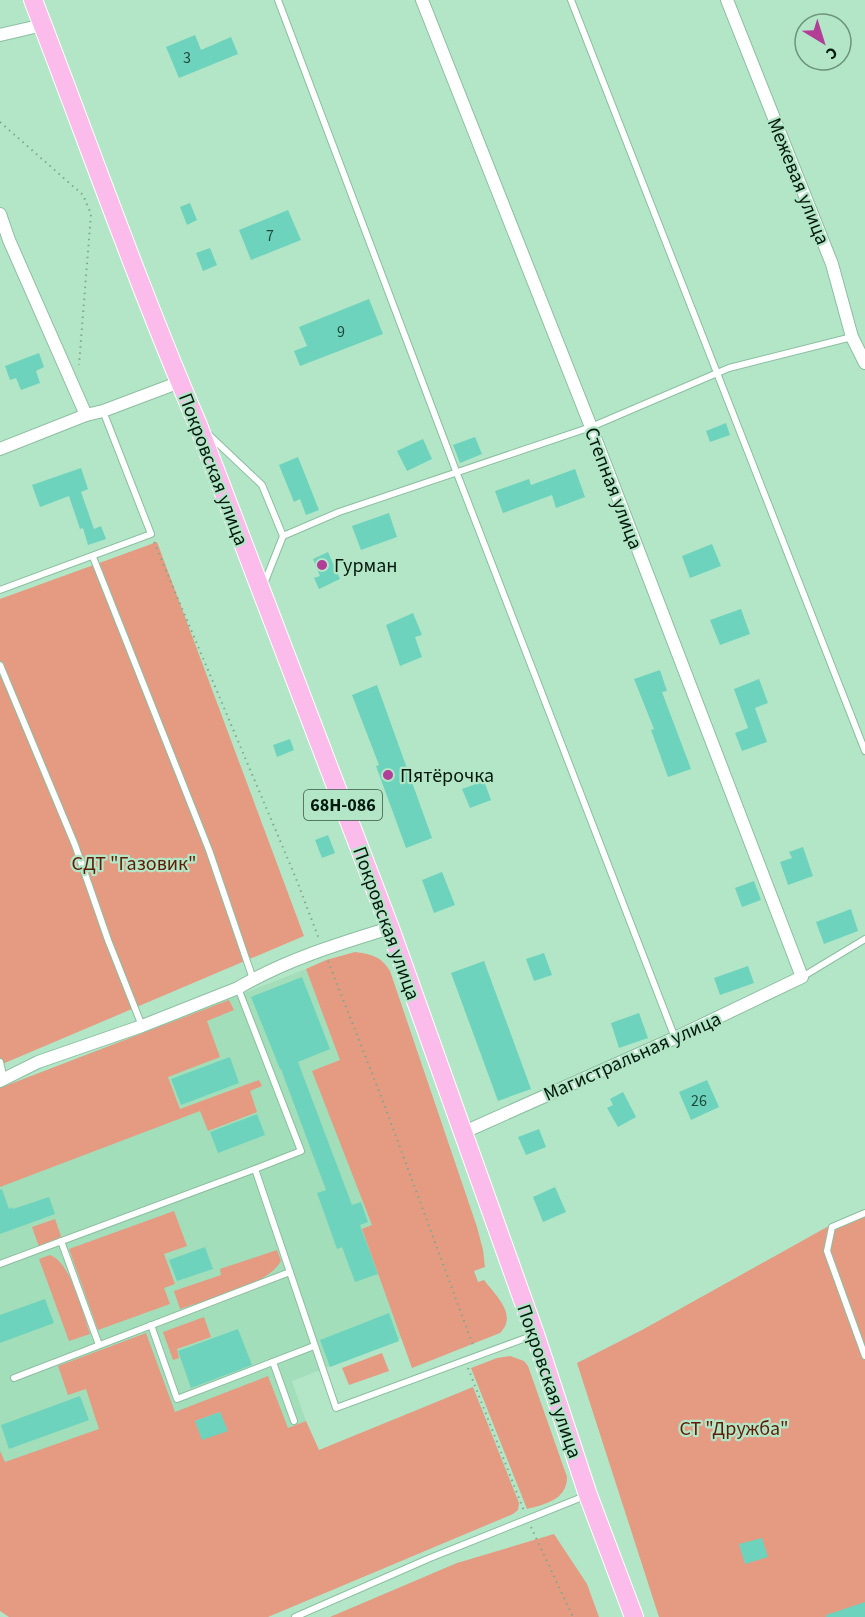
<svg xmlns="http://www.w3.org/2000/svg" width="865" height="1617" viewBox="0 0 865 1617" font-family="'Source Sans 3',sans-serif">
<style>
.built{fill:#a3deba}
.green{fill:#e59a82;fill-rule:evenodd}
.building{fill:#6dd3bd}
.lines{fill:none;stroke-linecap:round;stroke-linejoin:round}
.lane-casing{stroke:#8cbea0;stroke-width:8}
.street-casing{stroke:#8cbea0;stroke-width:14}
.primary-casing{stroke:#fff;stroke-width:20}
.path{stroke:#7ea88f;stroke-width:2;stroke-dasharray:1.5 4.5;stroke-linecap:butt}
.lane{stroke:#fff;stroke-width:6}
.street{stroke:#fff;stroke-width:12}
.primary{stroke:#fcbceb;stroke-width:18}
.poi-dot{fill:#b23e97;stroke:#b3e6c7;stroke-width:2}
.labels{text-anchor:middle;stroke-width:4.5;stroke-linejoin:round;paint-order:stroke}
.number-label{font-size:16px;fill:#1f483a}
.shield{fill:#b3e6c7;stroke:#395646;stroke-width:1.5}
.shield-label{font-size:18px;font-weight:bold;fill:#05190e}
.street-label{font-size:20px;fill:#05190e;stroke:#b3e6c7}
.poi-label{font-size:20px;fill:#05190e;stroke:#b3e6c7;text-anchor:start}
.park-label{font-size:20px;fill:#601b03;stroke:#b3e6c7}
</style>
<rect width="100%" height="100%" fill="#b3e6c7"/>
<!-- built -->
<polygon class="built" points="306,969 440,1323 292,1381 306,1421 217,1456 0,1576 0,1088"/>
<!-- green -->
<g class="green">
<polygon points="157,542 304,936 0,1065 0,599"/>
<path d="M355 952C371 954 382 957 390 971L477 1227 483 1250 485 1267 474 1271 478 1282 484 1280C496 1296 518 1315 500 1333L412 1368 362 1229 372 1225 312 1071 340 1060 306 969 326 960Z"/>
<polygon points="229,1000 234,1010 207,1021 220,1057 168,1077 180,1109 259,1080 262,1086 250,1091 257,1112 208,1131 200,1111 0,1187 0,1088"/>
<polygon points="865,1209 865,1617 659,1617 577,1363 642,1330 836,1222"/>
<polygon points="174,1211 187,1246 164,1254 175,1284 164,1288 170,1304 98,1330 69,1249"/>
<polygon points="55,1219 62,1239 39,1247 32,1227"/>
<path d="M277 1250 281 1261C266 1287 208 1299 180 1309L174 1291 221 1275 220 1269Z"/>
<path d="M50 1255C71 1262 83 1314 90 1334L69 1341 39 1259Z"/>
<polygon points="204,1317 211,1337 177,1349 179,1358 173,1360 163,1332"/>
<path d="M146 1333 175 1412 268 1376 288 1428 306 1421 319 1450 473 1387 519 1503 518 1510 513 1514 268 1617H9L0 1611V1451L5 1462 99 1429 86 1389 68 1395 58 1366ZM220 1412 227 1430 202 1439 195 1421Z"/>
<polygon points="382,1353 389,1371 349,1385 342,1368"/>
<path d="M510 1356 524 1361 528 1366 567 1477C567 1500 545 1504 527 1509L471 1368 497 1358Z"/>
<polygon points="554,1534 587,1584 599,1617 330,1617 457,1563"/>
</g>
<!-- building -->
<g class="building">
<polygon points="195,35 201,50 231,37 238,54 179,78 166,47"/>
<polygon points="190,203 197,220 187,225 180,207"/>
<polygon points="288,210 301,240 251,260 239,230"/>
<polygon points="210,248 217,265 203,271 196,253"/>
<polygon points="369,299 383,334 300,366 294,351 307,346 299,327"/>
<polygon points="39,353 44,367 36,371 40,383 21,390 16,378 10,380 5,366"/>
<polygon points="726,423 730,435 710,442 706,431"/>
<polygon points="475,437 482,454 460,463 453,445"/>
<polygon points="423,439 432,459 407,471 397,451"/>
<polygon points="298,457 319,510 306,515 300,499 294,502 279,465"/>
<polygon points="81,468 88,489 81,492 94,529 101,526 106,539 88,545 83,528 80,529 69,496 40,507 32,485"/>
<polygon points="575,469 585,497 556,508 552,495 503,513 495,491 529,479 531,485"/>
<polygon points="389,513 397,537 361,550 352,526"/>
<polygon points="712,544 721,566 690,578 682,556"/>
<polygon points="328,552 340,579 319,589 314,578 320,576 313,559"/>
<polygon points="741,609 750,634 720,645 710,620"/>
<polygon points="413,613 422,635 415,637 422,657 400,666 386,625"/>
<polygon points="660,670 667,691 662,692 691,769 668,777 651,730 654,729 634,679"/>
<polygon points="759,679 768,703 755,708 767,742 742,751 735,733 748,728 734,689"/>
<polygon points="377,685 432,838 406,848 376,766 379,765 352,695"/>
<polygon points="290,739 294,750 277,757 273,745"/>
<polygon points="484,781 491,800 470,808 462,789"/>
<polygon points="328,835 335,853 322,858 315,840"/>
<polygon points="803,847 813,876 788,885 780,862 792,858 789,852"/>
<polygon points="442,872 455,905 434,913 422,880"/>
<polygon points="754,881 761,900 742,907 735,888"/>
<polygon points="851,909 858,931 824,944 816,922"/>
<polygon points="544,953 552,975 534,981 526,959"/>
<polygon points="484,961 531,1089 498,1101 451,973"/>
<polygon points="748,966 754,983 720,995 714,978"/>
<polygon points="302,977 330,1049 298,1062 352,1205 361,1202 368,1222 360,1225 378,1274 355,1282 342,1247 337,1249 317,1193 326,1190 281,1069 280,1069 251,997"/>
<polygon points="639,1013 648,1038 619,1048 611,1023"/>
<polygon points="230,1057 239,1083 181,1105 171,1079"/>
<polygon points="707,1080 719,1107 691,1120 679,1092"/>
<polygon points="623,1092 636,1117 618,1127 607,1108 613,1105 610,1099"/>
<polygon points="257,1114 265,1135 218,1153 210,1132"/>
<polygon points="539,1129 546,1147 526,1155 518,1137"/>
<polygon points="555,1187 566,1212 543,1222 533,1197"/>
<polygon points="2,1189 9,1209 12,1207 13,1209 49,1197 55,1214 0,1234 0,1190"/>
<polygon points="205,1247 213,1269 177,1281 169,1260"/>
<polygon points="45,1299 54,1323 0,1343 0,1315"/>
<polygon points="389,1313 399,1341 330,1367 320,1340"/>
<polygon points="238,1329 252,1365 191,1388 178,1351"/>
<polygon points="80,1396 89,1420 9,1449 1,1425"/>
<polygon points="220,1412 228,1431 202,1440 195,1421"/>
<polygon points="762,1538 768,1557 745,1564 739,1544"/>
<polygon points="865,1602 865,1617 826,1617 826,1615"/>
</g>
<g class="lines">
<!-- lane casing -->
<g class="lane-casing">
<g id="lane">
<polyline points="278,0 456,471 675,1038"/>
<polyline points="571,0 865,751"/>
<polyline points="207,433 262,485 283,536 264,584"/>
<polyline points="283,536 339,512 591,427 729,368 852,337"/>
<polyline points="93,557 209,850 253,979"/>
<polyline points="0,590 151,534 103,411"/>
<polyline points="0,665 75,845 108,940 142,1026"/>
<polyline points="802,977 865,939"/>
<polyline points="238,988 301,1151 255,1169"/>
<polyline points="0,1062 4,1079"/>
<polyline points="865,1213 832,1227 827,1251 865,1356"/>
<polyline points="61,1241 99,1345"/>
<polyline points="0,1264 255,1169 336,1408 534,1335"/>
<polyline points="151,1325 177,1399 314,1346"/>
<polyline points="273,1362 294,1421"/>
<polyline points="14,1378 290,1272"/>
<polyline points="295,1617 430,1558 585,1496"/>
</g>
</g>
<!-- street casing -->
<g class="street-casing">
<g id="street">
<polyline points="422,0 591,427 802,977 675,1038 462,1133"/>
<polyline points="727,0 832,264 852,337 865,363"/>
<polyline points="0,35 43,25"/>
<polyline points="0,214 9,240 86,415"/>
<polyline points="0,449 86,415 103,411 180,382"/>
<path d="M0 1081 38 1062 142 1026 238 988C285 960 338 944 390 928"/>
</g>
</g>
<!-- primary casing -->
<g class="primary-casing">
<path id="primary" d="M33 0C88 142 138 285 198 425L390 928 535 1334 588 1495 634 1617"/>
</g>
<!-- path -->
<g class="path">
<polyline points="0,122 83,195 91,214 79,365"/>
<polyline points="154,542 295,876 319,939"/>
<polyline points="328,961 384,1104 474,1348"/>
<polyline points="468,1368 524,1511"/>
<polyline points="531,1527 573,1617"/>
</g>
<!-- lane -->
<use href="#lane" class="lane"/>
<!-- street -->
<use href="#street" class="street"/>
<!-- primary -->
<use href="#primary" class="primary"/>
</g>
<!-- markers -->
<g class="poi-dot">
<circle cx="322" cy="565" r="6"/>
<circle cx="388" cy="775" r="6"/>
</g>
<g class="labels">
<!-- number labels -->
<g class="number-label">
<text x="187" y="63">3</text>
<text x="270" y="241">7</text>
<text x="341" y="337">9</text>
<text x="699" y="1106">26</text>
</g>
<!-- shield labels -->
<rect class="shield" x="304" y="790" width="78" height="30" rx="4.5"/>
<g class="shield-label">
<text x="343" y="811">68Н-086</text>
</g>
<!-- street labels -->
<g class="street-label">
<text transform="translate(799 181) rotate(68)" y="7">Межевая улица</text>
<text transform="translate(214 469) rotate(69)" y="7">Покровская улица</text>
<text transform="translate(614 488) rotate(69)" y="7">Степная улица</text>
<text transform="translate(387 923) rotate(70)" y="7">Покровская улица</text>
<text transform="translate(632 1056) rotate(-24)" y="7">Магистральная улица</text>
<text transform="translate(550 1381) rotate(71)" y="7">Покровская улица</text>
</g>
<!-- poi labels -->
<g class="poi-label">
<text x="334" y="572">Гурман</text>
<text x="400" y="782">Пятёрочка</text>
</g>
<!-- park labels -->
<g class="park-label">
<text x="134" y="870">СДТ "Газовик"</text>
<text x="734" y="1435">СТ "Дружба"</text>
</g>
</g>
<!-- north arrow -->
<g transform="translate(823 42) rotate(142)"><circle r="28" fill="#b3e6c7" stroke="#6d947d" stroke-width="1.5"/>
<path d="M0-4.5L10 22L0 15L-10 22Z" fill="#b23e97"/>
<text y="-9" font-size="16" font-weight="bold" text-anchor="middle" fill="#05190e">С</text>
</g>
</svg>
